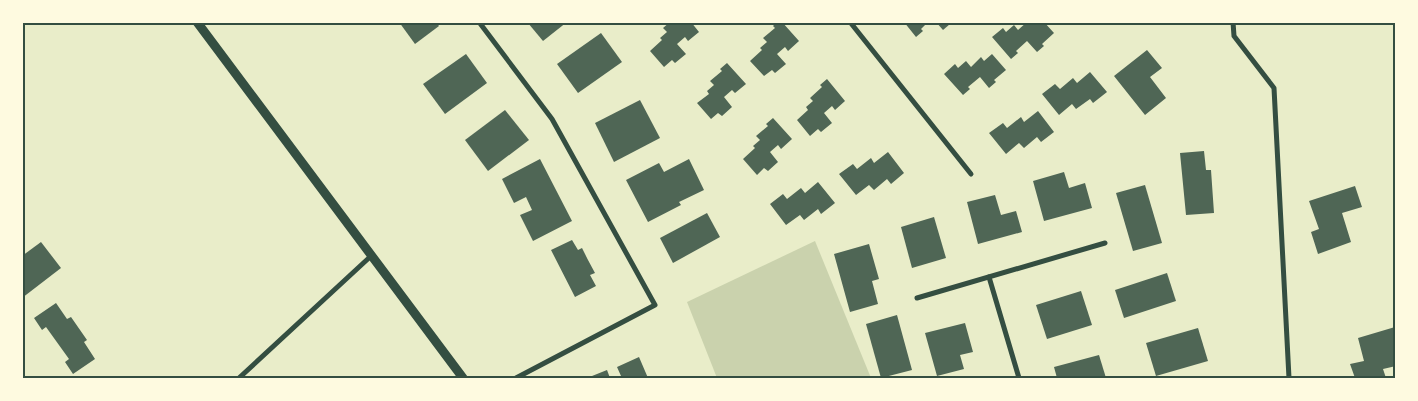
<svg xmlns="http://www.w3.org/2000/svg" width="1418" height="401" viewBox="0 0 1418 401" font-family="'PT Sans',sans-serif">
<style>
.green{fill:#cad2ad}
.building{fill:#4f6655}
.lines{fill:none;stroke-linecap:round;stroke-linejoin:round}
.minor{stroke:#344e41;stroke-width:5}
.tertiary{stroke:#344e41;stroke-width:9}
.neatline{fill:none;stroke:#344e41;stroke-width:2}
</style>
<rect width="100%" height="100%" fill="#e9edc9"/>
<!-- green -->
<polygon class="green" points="815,241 871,378 717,378 687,302"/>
<!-- building -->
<g class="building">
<polygon points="399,22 436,22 439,26 415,44"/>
<polygon points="530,22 567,22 543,41 528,23"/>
<polygon points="670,22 691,22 699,32 688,41 685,37 677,44 686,54 675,63 672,60 664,67 650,51 662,40 660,38 667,32 663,28"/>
<polygon points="777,22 782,22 799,41 788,51 785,47 777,54 786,64 775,73 772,70 764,76 750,61 762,50 760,48 767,42 763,38 775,28 773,26"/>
<polygon points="904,22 928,22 921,29 923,31 916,37"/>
<polygon points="936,22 948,22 950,24 943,30"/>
<polygon points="1027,22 1032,24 1034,22 1044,22 1054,33 1042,44 1044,46 1037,52 1027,41 1016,51 1018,53 1011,59 992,37 1003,28 1006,32 1014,25 1018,30"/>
<polygon points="601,33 622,62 578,93 557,64"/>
<polygon points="1147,50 1162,68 1150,77 1166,98 1145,115 1114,76"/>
<polygon points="466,54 487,83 445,114 423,84"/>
<polygon points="992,54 1006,70 994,80 996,82 989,88 980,77 968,87 970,89 963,95 944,74 955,64 958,68 966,61 971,67 981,57 984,61"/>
<polygon points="727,63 746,84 735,93 732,90 724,97 732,107 722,116 718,113 711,119 697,103 709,94 707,91 714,85 710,81 722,71 720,69"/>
<polygon points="1090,72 1107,92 1093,103 1090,99 1076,109 1072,104 1059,115 1042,94 1055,84 1060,89 1073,78 1077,83"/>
<polygon points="827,79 845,101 835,110 832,106 824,113 832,123 821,132 818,129 810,136 797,120 808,110 806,107 813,101 810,98 822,87 820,85"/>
<polygon points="640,100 660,138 614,162 595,123"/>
<polygon points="505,110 529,140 488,171 465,140"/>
<polygon points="1038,111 1054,132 1041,142 1037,137 1024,148 1019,143 1006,154 989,133 1003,123 1007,128 1021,117 1024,122"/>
<polygon points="773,118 792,139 781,149 778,145 770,152 778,162 768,171 764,168 757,175 743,159 755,148 753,146 760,140 756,136 768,126 766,124"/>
<polygon points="1204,151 1206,170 1211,170 1214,213 1186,215 1180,153"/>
<polygon points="888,152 904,173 891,184 887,179 874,190 869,185 856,195 839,174 853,164 857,169 871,158 874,163"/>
<polygon points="540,159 572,221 533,241 520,215 532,210 526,197 514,203 502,179"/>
<polygon points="689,159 704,190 679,202 681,205 648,222 626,180 659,163 664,172"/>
<polygon points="1064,172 1069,188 1085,183 1092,208 1044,221 1033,181"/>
<polygon points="818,182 835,203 821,214 818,209 804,220 800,215 786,225 770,204 783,194 787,199 801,188 805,193"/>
<polygon points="1145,185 1162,243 1133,251 1116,193"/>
<polygon points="1355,186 1362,207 1342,213 1351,242 1318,254 1311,232 1319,229 1309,201"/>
<polygon points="995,195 1001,215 1016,211 1022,232 978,244 967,202"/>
<polygon points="707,213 720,237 673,263 660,238"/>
<polygon points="934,217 946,258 912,268 901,227"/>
<polygon points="572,240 578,250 582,248 588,260 595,273 590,275 596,286 575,297 551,250"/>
<polygon points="41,242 61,268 22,298 22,256"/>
<polygon points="869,244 879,279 872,281 878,304 850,312 834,254"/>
<polygon points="1167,273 1176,301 1124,318 1115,290"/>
<polygon points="1081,291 1092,325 1047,339 1036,305"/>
<polygon points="56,303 67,319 71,317 87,340 84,342 95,359 73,374 65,362 69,359 46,327 42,330 34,318"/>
<polygon points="897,315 912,370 881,378 866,324"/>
<polygon points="965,323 973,352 960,355 964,369 937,376 925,333"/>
<polygon points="1395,327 1396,366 1383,369 1386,378 1355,378 1350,364 1364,361 1358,338"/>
<polygon points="1198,328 1208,361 1156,376 1146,343"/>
<polygon points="1099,355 1106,378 1057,378 1054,367"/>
<polygon points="639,357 648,378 615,378 621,376 617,367"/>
<polygon points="607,370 610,378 587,378"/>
</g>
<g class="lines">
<!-- minor -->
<g class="minor">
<polyline points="479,22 552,119 655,305 516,378"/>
<polyline points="850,22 971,174"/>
<polyline points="1233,22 1234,36 1274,88 1289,378"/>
<polyline points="989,277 1019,378"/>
<polyline points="917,298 1105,243"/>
<polyline points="239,378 371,256"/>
</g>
<!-- tertiary -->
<polyline class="tertiary" points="197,22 463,378"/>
</g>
<!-- border -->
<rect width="1418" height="401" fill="none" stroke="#fefae0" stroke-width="48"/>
<rect x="24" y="24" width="1370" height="353" class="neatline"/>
</svg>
